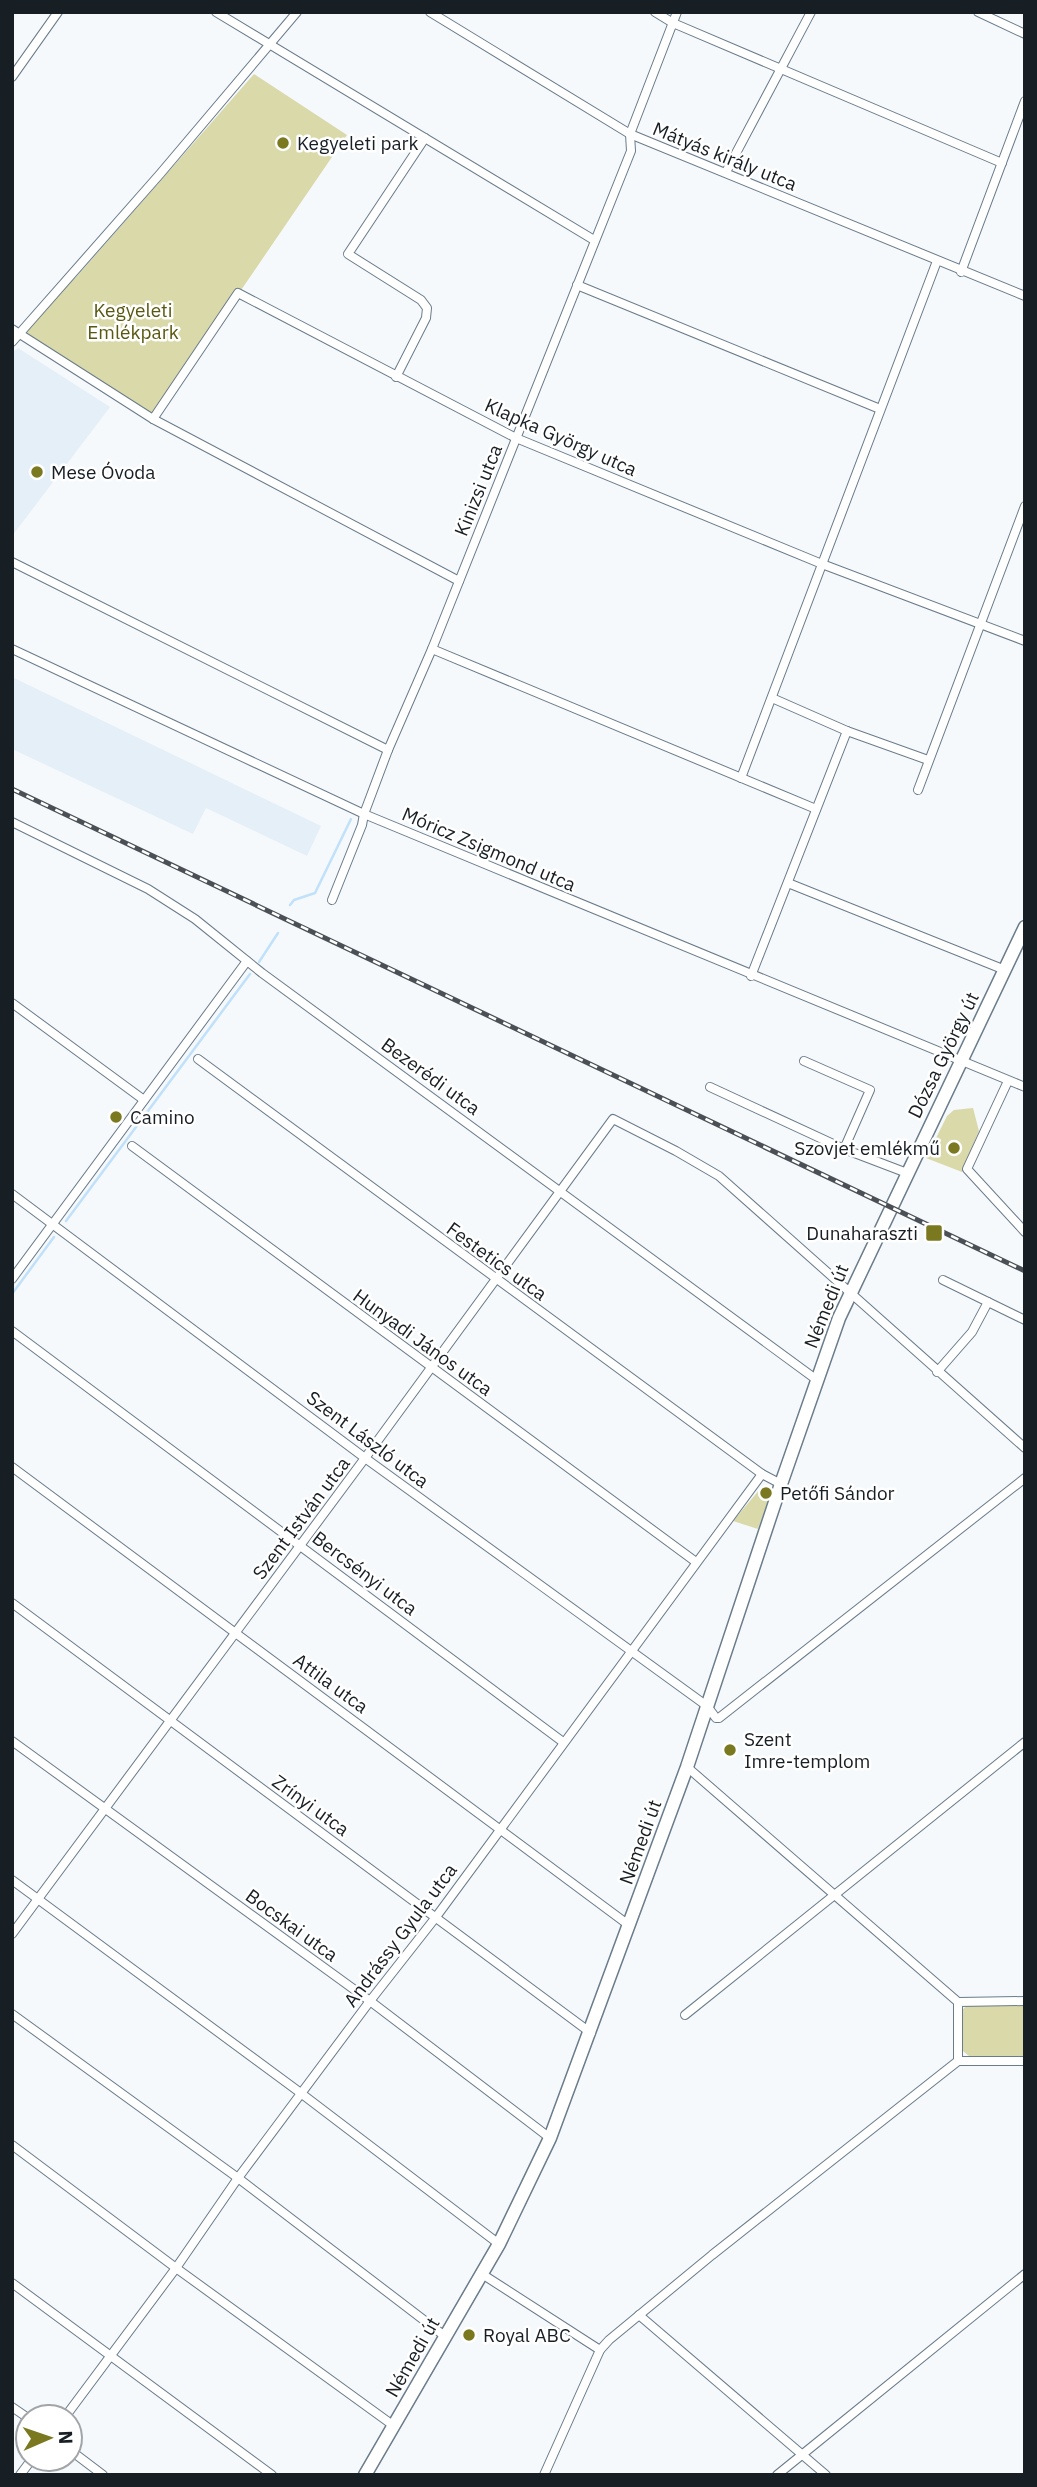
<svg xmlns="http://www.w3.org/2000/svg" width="1037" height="2487" viewBox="0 0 1037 2487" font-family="'IBM Plex Sans',sans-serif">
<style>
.built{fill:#e5eff8}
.green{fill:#d9d9a9}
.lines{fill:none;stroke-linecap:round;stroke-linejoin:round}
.stream{stroke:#c1e1fb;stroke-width:2.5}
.minor-casing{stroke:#6a7b8a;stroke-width:10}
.secondary-casing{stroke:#6a7b8a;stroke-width:15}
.minor{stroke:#fff;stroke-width:8}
.secondary{stroke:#fff;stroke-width:12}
.rail-casing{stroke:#4a5055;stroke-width:5}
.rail{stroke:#fff;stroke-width:2.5;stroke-dasharray:8;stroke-linecap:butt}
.poi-dot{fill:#7b7920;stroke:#fff;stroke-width:2.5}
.labels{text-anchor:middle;stroke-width:5;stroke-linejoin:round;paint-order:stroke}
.poi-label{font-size:19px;fill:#171e24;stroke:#fff;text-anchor:start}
.street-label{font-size:19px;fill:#171e24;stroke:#fff}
.park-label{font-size:19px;fill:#5a5810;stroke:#fff}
</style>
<rect width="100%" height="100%" fill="#f5f9fc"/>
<!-- built -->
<g class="built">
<polygon points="18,348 110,407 12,536 12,353"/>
<polygon points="12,677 321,826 307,856 206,808 193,834 12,749"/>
</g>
<!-- green -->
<g class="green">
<polygon points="254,74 347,135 153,419 20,334 78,275"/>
<polygon points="973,1108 979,1131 962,1172 926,1158 947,1116 954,1110"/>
<polygon points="760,1489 770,1495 758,1529 733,1521"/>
<polygon points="970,2003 1025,2006 1025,2058 970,2057 963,2051 963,2009"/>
</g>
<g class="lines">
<!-- stream -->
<g class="stream">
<polyline points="290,905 294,900 315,893 351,819"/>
<polyline points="259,962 278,933"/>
<polyline points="66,1221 250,974"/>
<polyline points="12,1294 54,1237"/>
</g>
<!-- minor casing -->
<g class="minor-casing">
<g id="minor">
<polyline points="216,12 594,240"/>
<polyline points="430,12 630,134 1025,296"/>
<polyline points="655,12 673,23 1002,163"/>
<polyline points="978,12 1025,34"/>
<polyline points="12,77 58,12"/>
<polyline points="726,172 811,12"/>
<polyline points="961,272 1025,101"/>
<polyline points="577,285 880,409"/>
<polyline points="12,329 153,419 459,581"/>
<polyline points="12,342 160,174 297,12"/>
<polyline points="396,377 426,318 427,308 421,300 348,254 425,138"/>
<polyline points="153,419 238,293 516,438 822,564 1025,641"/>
<polyline points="12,562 388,750"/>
<polyline points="12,649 364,814 1025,1087"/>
<polyline points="432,649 816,809"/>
<polyline points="772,698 847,731 928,760"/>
<polyline points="741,778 937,261"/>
<polyline points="918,790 1025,506"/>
<polyline points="12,822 148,889 195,919 262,973 817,1380"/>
<polyline points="788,883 1005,970"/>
<polyline points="332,900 362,825 364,814 388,750 432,649 631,151 630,134 677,12"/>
<polyline points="751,976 847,731"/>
<polyline points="12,1003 144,1100"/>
<polyline points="198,1059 762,1474 781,1484"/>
<polyline points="804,1061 870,1090 844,1149"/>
<polyline points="1008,1081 967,1169 1025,1232"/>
<polyline points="710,1087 844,1149 907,1173"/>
<polyline points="132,1146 696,1562"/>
<polyline points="12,1194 365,1458 707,1706 716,1718 719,1718 1025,1478"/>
<polyline points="12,1279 247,961"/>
<polyline points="943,1280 1025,1320"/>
<polyline points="12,1331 563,1742"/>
<polyline points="937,1372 972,1332 988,1302"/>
<polyline points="12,1467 630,1926"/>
<polyline points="12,1603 591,2033"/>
<polyline points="12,1741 370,2001 550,2138"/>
<polyline points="687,1767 958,2002"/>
<polyline points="12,1880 298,2091 499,2244"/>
<polyline points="12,1934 365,1458 613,1119 676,1151 719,1176 1025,1448"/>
<polyline points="1025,2001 958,2002 958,2061 1025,2061"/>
<polyline points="12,2014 238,2178 446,2337"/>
<polyline points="685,2015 1025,1742"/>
<polyline points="12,2145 176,2268 394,2426"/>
<polyline points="482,2274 600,2350"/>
<polyline points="12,2283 272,2475"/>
<polyline points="639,2315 826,2475"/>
<polyline points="12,2407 28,2418"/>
<polyline points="65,2417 176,2268 238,2178 370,2001 436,1917 762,1474"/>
<polyline points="70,2450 103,2475"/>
<polyline points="20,2475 32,2459"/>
<polyline points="544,2475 600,2350 609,2340 712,2255 958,2061"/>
<polyline points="777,2475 1025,2274"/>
</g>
</g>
<!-- secondary casing -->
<g class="secondary-casing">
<polyline id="secondary" points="365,2475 499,2244 550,2138 687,1767 781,1484 839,1318 1025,927"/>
</g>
<!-- minor -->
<use href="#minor" class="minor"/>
<!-- secondary -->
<use href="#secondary" class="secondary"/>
<!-- rail casing -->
<g class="rail-casing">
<polyline id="rail" points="12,789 1025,1271"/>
</g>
<!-- rail -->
<use href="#rail" class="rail"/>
</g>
<!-- markers -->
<g class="poi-dot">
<circle cx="283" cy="143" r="7"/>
<circle cx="37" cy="472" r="7"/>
<circle cx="116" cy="1117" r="7"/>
<circle cx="954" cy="1148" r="7"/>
<rect x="925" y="1224" width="18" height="18" rx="3.5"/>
<circle cx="766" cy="1493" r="7"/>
<circle cx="730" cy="1750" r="7"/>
<circle cx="469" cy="2335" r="7"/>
</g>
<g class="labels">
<!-- poi labels -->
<g class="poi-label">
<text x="297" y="150">Kegyeleti park</text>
<text x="51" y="479">Mese Óvoda</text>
<text x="130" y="1124">Camino</text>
<text x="940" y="1155" text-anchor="end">Szovjet emlékmű</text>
<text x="918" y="1240" text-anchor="end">Dunaharaszti</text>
<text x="780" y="1500">Petőfi Sándor</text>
<text x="744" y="1746">Szent<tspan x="744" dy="22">Imre-templom</tspan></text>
<text x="483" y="2342">Royal ABC</text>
</g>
<!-- street labels -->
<g class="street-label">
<text transform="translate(725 156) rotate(22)" y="7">Mátyás király utca</text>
<text transform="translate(561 437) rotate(24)" y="7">Klapka György utca</text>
<text transform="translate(478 490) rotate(-68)" y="7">Kinizsi utca</text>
<text transform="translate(489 849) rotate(23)" y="7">Móricz Zsigmond utca</text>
<text transform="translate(943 1055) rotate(-64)" y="7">Dózsa György út</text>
<text transform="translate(431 1076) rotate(36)" y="7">Bezerédi utca</text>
<text transform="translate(497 1261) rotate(36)" y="7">Festetics utca</text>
<text transform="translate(826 1306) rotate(-68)" y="7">Némedi út</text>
<text transform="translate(423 1342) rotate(36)" y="7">Hunyadi János utca</text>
<text transform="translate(368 1439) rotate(37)" y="7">Szent László utca</text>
<text transform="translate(301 1518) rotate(-53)" y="7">Szent István utca</text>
<text transform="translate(365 1573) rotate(37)" y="7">Bercsényi utca</text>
<text transform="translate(331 1683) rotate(36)" y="7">Attila utca</text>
<text transform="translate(311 1805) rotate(36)" y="7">Zrínyi utca</text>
<text transform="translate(640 1842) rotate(-70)" y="7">Némedi út</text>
<text transform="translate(292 1925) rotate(36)" y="7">Bocskai utca</text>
<text transform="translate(400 1935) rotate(-53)" y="7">Andrássy Gyula utca</text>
<text transform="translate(412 2357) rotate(-60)" y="7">Némedi út</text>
</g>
<!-- park labels -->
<g class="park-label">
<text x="133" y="317">Kegyeleti<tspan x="133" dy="22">Emlékpark</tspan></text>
</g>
</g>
<!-- border -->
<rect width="1037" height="2487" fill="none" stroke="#171e24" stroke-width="28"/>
<!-- north arrow -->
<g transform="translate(49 2438) rotate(88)"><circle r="33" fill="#ffffff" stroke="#a2a5a7" stroke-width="2"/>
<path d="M0-5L12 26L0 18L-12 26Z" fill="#7b7920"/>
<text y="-10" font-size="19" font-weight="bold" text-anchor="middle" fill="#171e24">N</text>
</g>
</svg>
